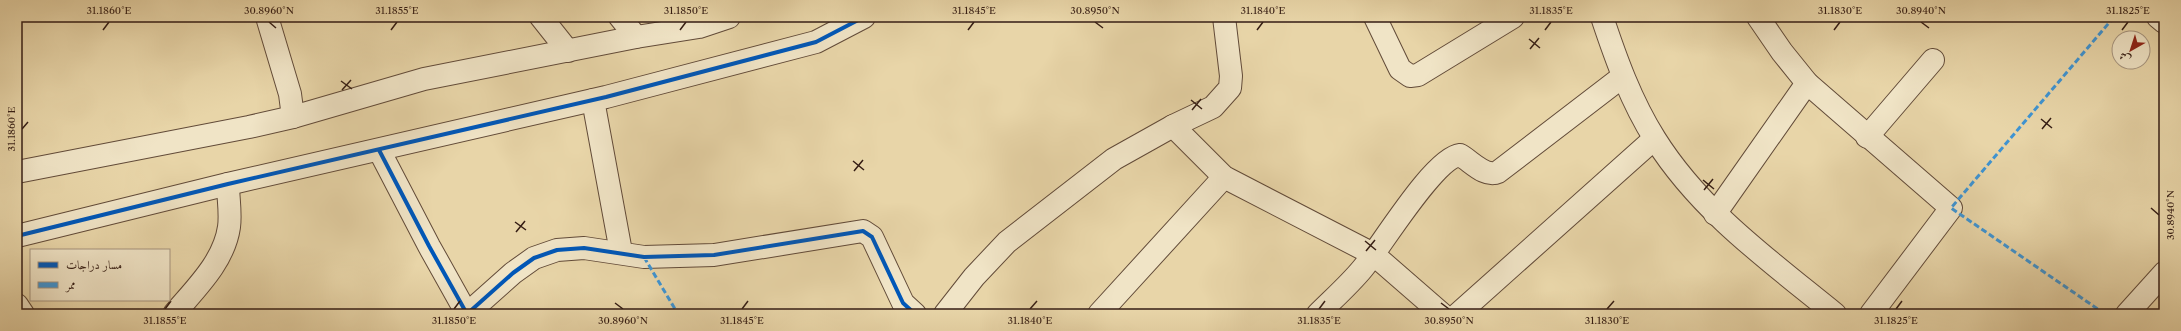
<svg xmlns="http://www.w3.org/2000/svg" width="2181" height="331" viewBox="0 0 2181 331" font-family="'Libre Caslon Text',Amiri,serif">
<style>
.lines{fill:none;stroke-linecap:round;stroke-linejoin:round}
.minor-casing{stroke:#624b39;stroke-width:24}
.minor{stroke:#f0e4c6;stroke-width:22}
.quiet{stroke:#3e94d3;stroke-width:3;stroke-dasharray:6 3;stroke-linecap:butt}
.cycleway-casing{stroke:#f0e4c6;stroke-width:6}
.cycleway{stroke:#0057b8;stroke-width:4}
.ticks{fill:none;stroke:#351d14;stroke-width:1.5}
.neatline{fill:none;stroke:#351d14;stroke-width:1.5}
.ticks-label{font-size:10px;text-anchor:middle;fill:#351d14}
</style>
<rect width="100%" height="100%" fill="#e8d5a8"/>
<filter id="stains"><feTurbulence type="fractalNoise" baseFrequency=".005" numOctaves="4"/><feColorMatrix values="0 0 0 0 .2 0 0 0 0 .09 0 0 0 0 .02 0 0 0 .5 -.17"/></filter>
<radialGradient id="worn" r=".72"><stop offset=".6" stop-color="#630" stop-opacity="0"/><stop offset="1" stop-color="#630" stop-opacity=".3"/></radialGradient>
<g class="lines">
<!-- minor casing -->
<g class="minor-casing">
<g id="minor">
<polyline points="267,17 290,94 293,117"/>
<polyline points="541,17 568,51"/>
<polyline points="620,17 636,37"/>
<polyline points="1375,17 1400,69 1410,76 1418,75 1513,17"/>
<path d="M1602 17C1616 59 1631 101 1655 139 1700 211 1770 261 1835 314"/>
<polyline points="1758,17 1782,52 1807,83 1951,208 1871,314"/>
<polyline points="2158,17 2164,22"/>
<polyline points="593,100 621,252"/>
<polyline points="1173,126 1213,107 1230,88 1231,76 1224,17"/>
<polyline points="1867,137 1933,60"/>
<polyline points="379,150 429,246 467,314 513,273 534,258 557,250 584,248 644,257 714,255 863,231 872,237 903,303 915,314"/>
<polyline points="17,172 249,127 293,117 424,79 636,37 699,27 729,17"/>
<polyline points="1715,214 1807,83"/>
<polyline points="17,236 228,184 606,97 816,42 864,17"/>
<polyline points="17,305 23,314"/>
<path d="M174 314C195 289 224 262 229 227 231 213 228 198 228 184"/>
<polyline points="945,314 974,277 1007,242 1114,159 1173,126 1224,177 1373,254 1442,314"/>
<polyline points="1099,314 1224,177"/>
<path d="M1318 314C1333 299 1350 284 1363 268 1382 245 1434 158 1460 155 1471 161 1485 178 1498 172L1622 77"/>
<polyline points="1458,314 1654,139"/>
<polyline points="2127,314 2164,273"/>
</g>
</g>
<!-- minor -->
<use href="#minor" class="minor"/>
<!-- quiet -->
<g class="quiet">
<polyline points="644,257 678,314"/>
<polyline points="2105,314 1951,208 2114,17"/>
</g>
<!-- cycleway casing -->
<g class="cycleway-casing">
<g id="cycleway">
<polyline points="379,150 429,246 467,314 513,273 534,258 557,250 584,248 644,257 714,255 863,231 872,237 903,303 915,314"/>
<polyline points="17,236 228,184 606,97 816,42 864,17"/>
</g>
</g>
<!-- cycleway -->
<use href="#cycleway" class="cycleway"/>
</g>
<!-- ticks -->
<path class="ticks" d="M269 22 276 28M1095 22 1103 28M1921 22 1929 28M103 30 109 22M391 30 397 22M680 30 686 22M968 30 974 22M1257 30 1263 22M1545 30 1551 22M1834 30 1840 22M2122 30 2128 22M1529 39 1540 48M1530 49 1539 38M341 81 352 89M342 90 351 80M1191 100 1202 109M1192 110 1201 99M2041 119 2052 128M22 129 28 122M2042 129 2051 118M853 161 864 170M854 171 863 160M1703 180 1714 189M1704 190 1713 179M2151 208 2159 215M515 222 526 230M516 232 525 221M1365 241 1376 250M1366 251 1375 240M615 303 623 309M1441 303 1449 309M165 309 171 301M454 309 460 301M742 309 748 301M1030 309 1037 301M1319 309 1325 301M1607 309 1614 301M1896 309 1902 301"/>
<!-- margin -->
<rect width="2181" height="331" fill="none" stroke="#e8d5a8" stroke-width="44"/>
<!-- legend -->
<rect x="30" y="249" width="140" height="52" fill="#f0e4c6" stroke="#a5947f"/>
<rect x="38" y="262" width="20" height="6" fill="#0057b8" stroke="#a5947f"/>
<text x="66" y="269" font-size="12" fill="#351d14">مسار دراجات</text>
<rect x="38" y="282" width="20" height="6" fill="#3e94d3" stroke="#a5947f"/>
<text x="66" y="289" font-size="12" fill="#351d14">ممر</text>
<!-- north arrow -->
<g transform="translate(2131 50) rotate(219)"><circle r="19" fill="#f0e4c6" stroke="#a5947f"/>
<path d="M0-3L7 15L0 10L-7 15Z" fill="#8f2418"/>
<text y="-6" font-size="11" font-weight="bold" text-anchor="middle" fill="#351d14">ش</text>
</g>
<rect x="22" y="22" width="2137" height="287" class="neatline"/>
<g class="ticks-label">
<text x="109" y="14">31.1860°E</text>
<text x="269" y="14">30.8960°N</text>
<text x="397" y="14">31.1855°E</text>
<text x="686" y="14">31.1850°E</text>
<text x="974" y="14">31.1845°E</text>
<text x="1095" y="14">30.8950°N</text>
<text x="1263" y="14">31.1840°E</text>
<text x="1551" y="14">31.1835°E</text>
<text x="1840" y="14">31.1830°E</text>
<text x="1921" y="14">30.8940°N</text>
<text x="2128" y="14">31.1825°E</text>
<text transform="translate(11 129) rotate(-90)" y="4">31.1860°E</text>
<text transform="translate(2170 215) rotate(-90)" y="4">30.8940°N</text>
<text x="165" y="324">31.1855°E</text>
<text x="454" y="324">31.1850°E</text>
<text x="623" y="324">30.8960°N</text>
<text x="742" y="324">31.1845°E</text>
<text x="1030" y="324">31.1840°E</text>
<text x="1319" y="324">31.1835°E</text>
<text x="1449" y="324">30.8950°N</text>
<text x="1607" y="324">31.1830°E</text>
<text x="1896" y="324">31.1825°E</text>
</g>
<rect width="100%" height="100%" filter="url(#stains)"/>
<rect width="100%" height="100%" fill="url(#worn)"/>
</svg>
